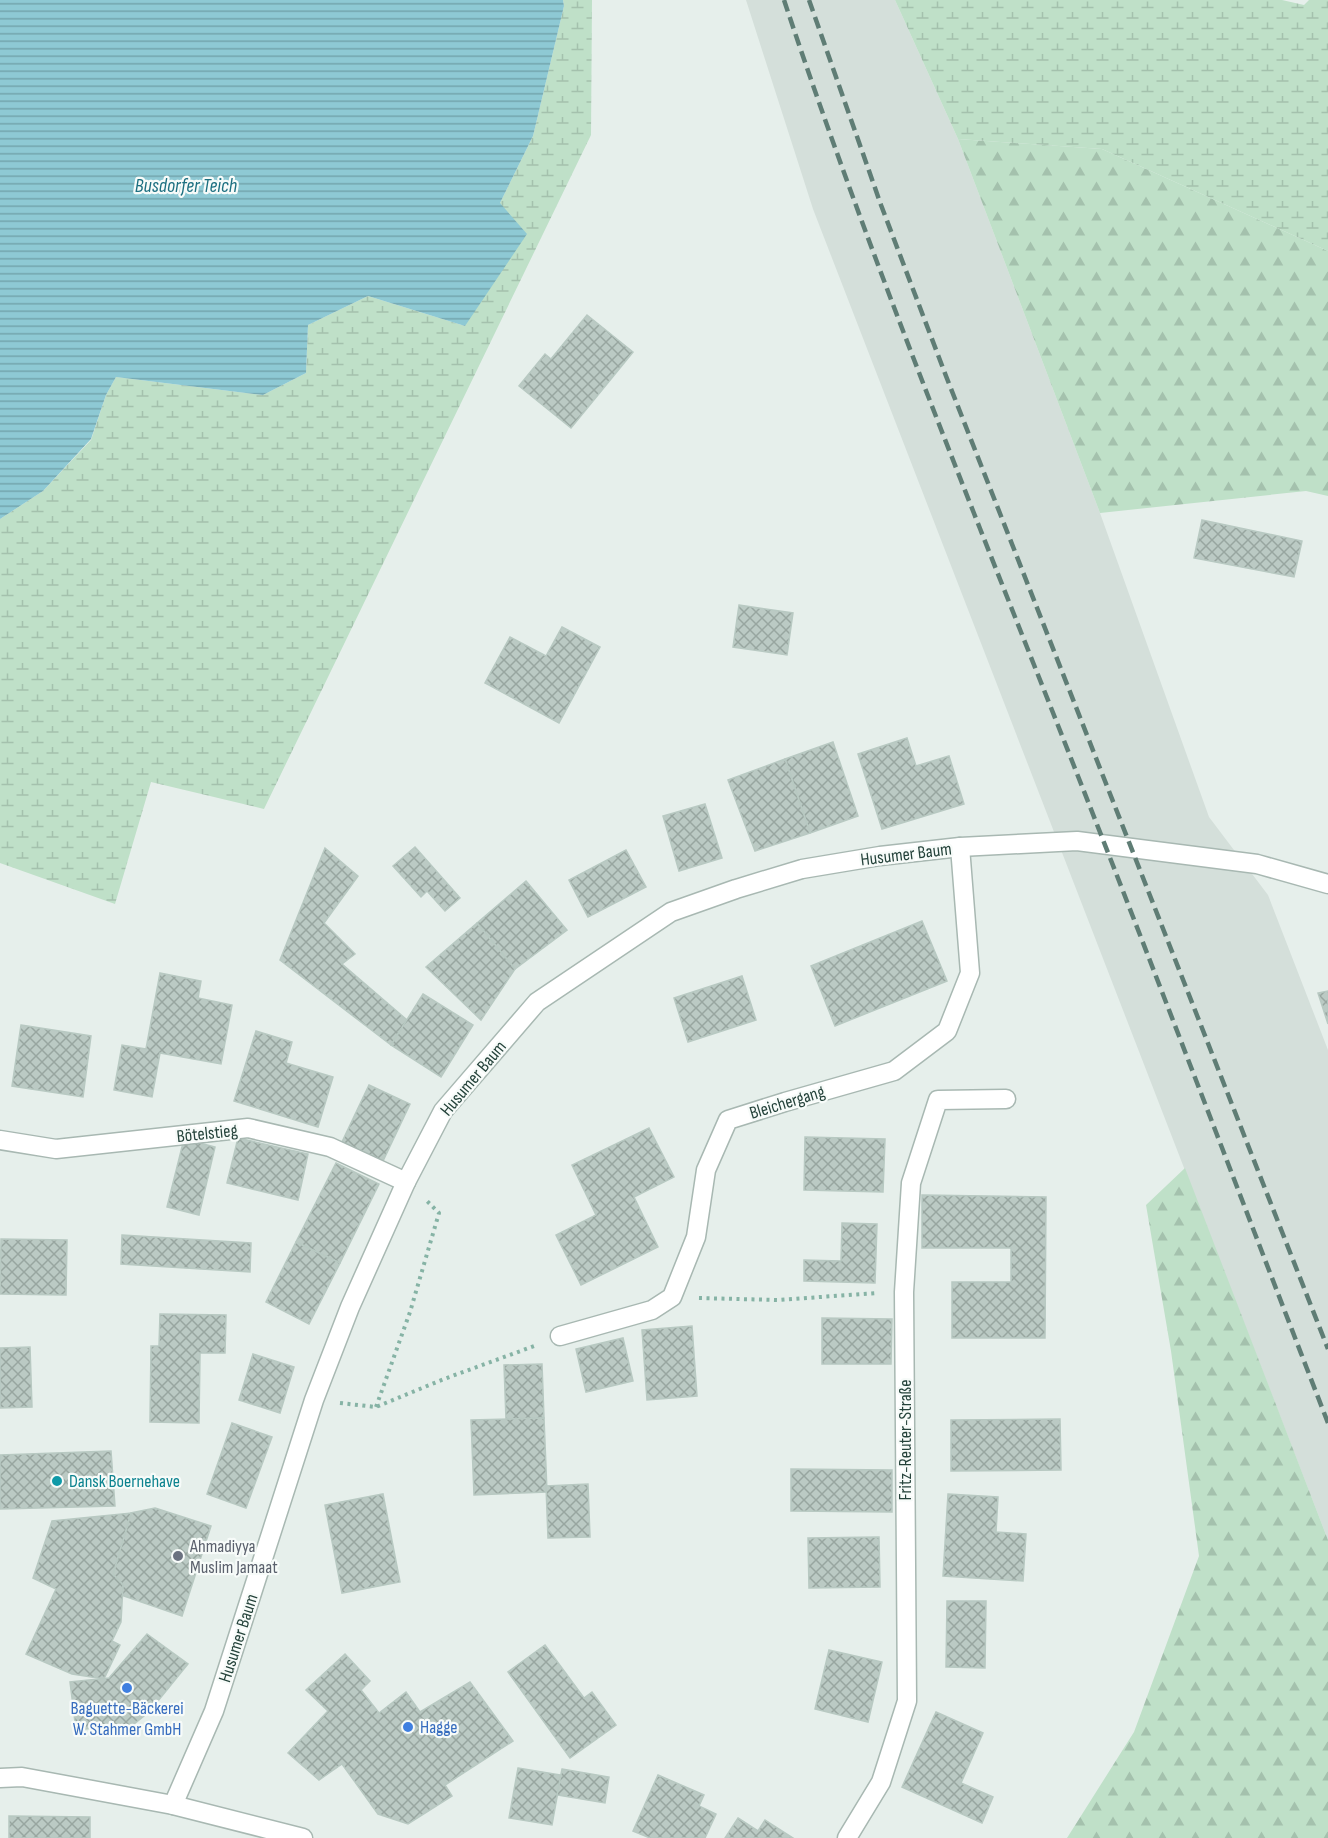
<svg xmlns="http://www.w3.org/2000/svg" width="1328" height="1838" viewBox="0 0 1328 1838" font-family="'Sofia Sans Condensed',sans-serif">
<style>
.built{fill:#d4dfda}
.forest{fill:url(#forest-firs)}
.wetland{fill:url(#wetland-marsh)}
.water{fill:url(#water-rules)}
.building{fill:url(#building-cross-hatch);stroke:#b8c9c2;stroke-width:1.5}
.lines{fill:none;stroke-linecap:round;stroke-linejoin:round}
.minor-casing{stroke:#a8b8b2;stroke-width:21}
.path{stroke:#86b3a5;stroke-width:4;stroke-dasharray:3 4.5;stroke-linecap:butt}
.minor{stroke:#fff;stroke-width:18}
.rail{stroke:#5f7d75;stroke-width:4.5;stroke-dasharray:12 6;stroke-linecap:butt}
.culture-dot{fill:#0f9aa8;stroke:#f7fbf9;stroke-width:2}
.worship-dot{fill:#6b7280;stroke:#f7fbf9;stroke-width:2}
.shop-dot{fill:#3f7fe0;stroke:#f7fbf9;stroke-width:2}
.labels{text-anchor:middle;stroke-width:4.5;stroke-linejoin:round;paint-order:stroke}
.street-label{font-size:18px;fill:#24423a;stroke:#f7fbf9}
.culture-label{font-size:18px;fill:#0d838f;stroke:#f7fbf9;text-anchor:start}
.worship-label{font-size:18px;fill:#5b616d;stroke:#f7fbf9;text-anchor:start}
.shop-label{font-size:18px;fill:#366cbe;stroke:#f7fbf9}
.water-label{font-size:20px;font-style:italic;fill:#1c6f80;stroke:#f7fbf9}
</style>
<defs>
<pattern id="forest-firs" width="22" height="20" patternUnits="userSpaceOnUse" patternTransform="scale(1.5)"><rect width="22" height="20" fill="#bfe0c8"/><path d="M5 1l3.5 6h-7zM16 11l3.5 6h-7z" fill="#a4c1ad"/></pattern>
<pattern id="wetland-marsh" width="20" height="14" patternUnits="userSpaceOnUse" patternTransform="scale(1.5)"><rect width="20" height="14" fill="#bfe0c8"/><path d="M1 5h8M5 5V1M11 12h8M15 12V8" fill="none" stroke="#a4c1ad"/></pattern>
<pattern id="water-rules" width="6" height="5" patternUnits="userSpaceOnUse" patternTransform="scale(1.5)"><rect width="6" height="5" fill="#8ec9d4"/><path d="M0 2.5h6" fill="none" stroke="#74a5ad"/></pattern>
<pattern id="building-cross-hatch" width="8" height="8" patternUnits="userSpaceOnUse" patternTransform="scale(1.5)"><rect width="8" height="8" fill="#bbcac4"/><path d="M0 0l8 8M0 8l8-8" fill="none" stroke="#98a6a0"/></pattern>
</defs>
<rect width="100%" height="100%" fill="#e6efeb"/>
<!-- built -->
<polygon class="built" points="746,0 895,0 958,139 1100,513 1209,817 1268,895 1328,1050 1328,1540 813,209"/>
<!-- forest -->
<g class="forest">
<polygon points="958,139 1102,149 1328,251 1328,496 1306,491 1100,513"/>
<polygon points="1185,1168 1328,1540 1328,1838 1067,1838 1134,1732 1199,1556 1171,1351 1146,1205"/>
</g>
<!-- wetland -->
<g class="wetland">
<polygon points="563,0 592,0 591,135 264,809 151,782 115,904 0,863 0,519 43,491 91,440 106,395 116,377 263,395 306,373 308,325 368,296 465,326 500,203 533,136 564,6"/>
<polygon points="895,0 1282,0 1304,5 1309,0 1328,0 1328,251 1102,149 958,139"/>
</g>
<!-- water -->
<polygon class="water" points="0,0 563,0 564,6 533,136 500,203 527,234 465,326 368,296 308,325 306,373 263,395 116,377 106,395 91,439 43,491 0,519"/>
<!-- building -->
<g class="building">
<polygon points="587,315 633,352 571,428 519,386 545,354 551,359"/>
<polygon points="1202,520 1302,541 1294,577 1194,558"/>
<polygon points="739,605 793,613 787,655 733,647"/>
<polygon points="562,627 600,647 559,723 485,683 510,637 546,656"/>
<polygon points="907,738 916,766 949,756 964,804 882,829 858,754"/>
<polygon points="833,742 858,816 810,833 785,759"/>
<polygon points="785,759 810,833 755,851 728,780"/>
<polygon points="705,804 722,858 679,871 663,816"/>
<polygon points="415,847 460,898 445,911 427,891 421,897 393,866"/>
<polygon points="325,848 358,876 324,923 355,954 342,964 407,1020 391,1045 280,960"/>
<polygon points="626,850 646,887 588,917 569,880"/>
<polygon points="526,881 567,930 515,969 477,923"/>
<polygon points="922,921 947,981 835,1026 811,966"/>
<polygon points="477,923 515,969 481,1020 426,967"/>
<polygon points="160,973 201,981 198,998 232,1005 221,1064 160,1053 152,1097 114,1090 122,1045 146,1049"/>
<polygon points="742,976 756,1020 688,1042 674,998"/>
<polygon points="1328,991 1328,1024 1318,993"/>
<polygon points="423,994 473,1025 441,1077 391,1045"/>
<polygon points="21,1025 91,1036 83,1097 12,1086"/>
<polygon points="256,1031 292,1042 286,1063 333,1077 318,1127 234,1101"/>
<polygon points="369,1085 410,1104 383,1161 342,1142"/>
<polygon points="649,1128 674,1177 634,1197 658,1247 581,1285 556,1235 596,1215 572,1165"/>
<polygon points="805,1137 885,1139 883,1192 804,1190"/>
<polygon points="238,1138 308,1154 298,1200 227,1183"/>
<polygon points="184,1139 215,1147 199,1215 167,1207"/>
<polygon points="336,1163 379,1184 340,1263 296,1242"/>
<polygon points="922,1195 1046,1197 1045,1338 952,1338 952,1282 1011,1282 1011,1248 922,1248"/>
<polygon points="842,1223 877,1224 875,1283 804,1281 804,1260 841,1261"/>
<polygon points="122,1235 251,1243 250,1272 121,1264"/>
<polygon points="1,1239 67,1240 66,1295 0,1294"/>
<polygon points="296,1242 340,1263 309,1324 266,1302"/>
<polygon points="160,1314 226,1315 225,1353 200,1353 199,1423 150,1422 151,1346 159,1346"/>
<polygon points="822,1318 892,1319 891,1364 822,1364"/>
<polygon points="692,1326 697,1396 647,1400 642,1330"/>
<polygon points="623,1338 633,1381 586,1392 576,1349"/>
<polygon points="30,1347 32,1407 0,1408 0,1348"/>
<polygon points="253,1354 294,1367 280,1413 239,1400"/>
<polygon points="542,1364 544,1418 506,1419 504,1365"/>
<polygon points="544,1418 547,1492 474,1495 471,1420"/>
<polygon points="1060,1419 1061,1470 951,1471 951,1420"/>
<polygon points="232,1423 272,1437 246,1508 207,1494"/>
<polygon points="111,1451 115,1506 0,1509 0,1455"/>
<polygon points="791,1469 892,1470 892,1512 791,1511"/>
<polygon points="588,1484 590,1537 548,1538 546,1486"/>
<polygon points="383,1494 400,1582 342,1593 325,1505"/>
<polygon points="948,1494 998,1497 996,1532 1026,1534 1023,1581 943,1576"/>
<polygon points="155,1508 211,1526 182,1616 121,1595 123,1585 113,1574 131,1513"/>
<polygon points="131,1513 113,1574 123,1585 121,1622 112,1641 120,1645 104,1679 72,1674 26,1654 56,1589 33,1578 52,1521"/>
<polygon points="879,1537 880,1587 809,1588 808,1538"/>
<polygon points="947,1601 986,1601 985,1668 946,1667"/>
<polygon points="147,1634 188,1664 149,1712 134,1724 76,1730 70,1682 109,1678"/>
<polygon points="545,1645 584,1698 592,1692 616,1725 570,1758 508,1672"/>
<polygon points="829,1650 882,1662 868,1722 815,1709"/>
<polygon points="345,1654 370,1681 361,1690 379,1713 406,1692 420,1712 470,1682 513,1741 445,1785 452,1796 408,1824 378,1814 342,1764 319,1780 288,1753 328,1711 306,1690"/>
<polygon points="936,1712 983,1733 961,1783 993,1797 982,1823 902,1787"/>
<polygon points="518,1768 561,1775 552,1825 509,1818"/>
<polygon points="562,1769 609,1777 605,1803 557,1795"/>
<polygon points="658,1775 704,1795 699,1806 716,1814 705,1838 650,1838 633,1831"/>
<polygon points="9,1816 90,1817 90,1838 9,1838"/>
<polygon points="738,1818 758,1831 765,1820 793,1838 725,1838"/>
</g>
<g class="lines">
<!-- minor casing -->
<g class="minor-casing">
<g id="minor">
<polyline points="0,1140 56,1149 248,1128 330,1147 406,1182"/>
<polyline points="560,1336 652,1310 672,1297 696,1237 706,1170 728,1120 785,1102 894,1071 947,1031 970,973 960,847"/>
<polyline points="0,1778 22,1777 173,1805 303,1838"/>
<polyline points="173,1805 214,1711 314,1400 350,1307 406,1182 443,1111 537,1002 671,912 736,889 802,869 880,856 960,847 1077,841 1257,864 1328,884"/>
<polyline points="847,1838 881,1782 907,1701 904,1292 911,1183 938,1100 1006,1099"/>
</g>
</g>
<!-- path -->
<g class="path">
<polyline points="699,1298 778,1300 877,1293"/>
<polyline points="340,1403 376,1407 444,1379 537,1345"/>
<polyline points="376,1407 410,1312 439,1213 425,1199"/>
</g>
<!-- minor -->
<use href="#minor" class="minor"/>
<!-- rail -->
<g class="rail">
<path d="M784 0C870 259 974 512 1074 766 1160 984 1243 1204 1328 1423"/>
<polyline points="809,0 881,205 946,376 1328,1349"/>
</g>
</g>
<!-- markers -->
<circle class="culture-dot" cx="57" cy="1481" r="6"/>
<circle class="worship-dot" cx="178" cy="1556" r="6"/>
<g class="shop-dot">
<circle cx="127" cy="1688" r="6"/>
<circle cx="408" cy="1727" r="6"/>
</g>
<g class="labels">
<!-- street labels -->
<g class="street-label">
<text transform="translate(906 854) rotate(-7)" y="6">Husumer Baum</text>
<text transform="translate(473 1078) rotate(-50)" y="6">Husumer Baum</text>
<text transform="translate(787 1102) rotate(-17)" y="6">Bleichergang</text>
<text transform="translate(207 1133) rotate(-6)" y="6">Bötelstieg</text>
<text transform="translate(905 1440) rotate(-90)" y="6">Fritz-Reuter-Straße</text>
<text transform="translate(238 1638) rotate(-72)" y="6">Husumer Baum</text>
</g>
<!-- culture labels -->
<g class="culture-label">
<text x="69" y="1487">Dansk Boernehave</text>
</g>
<!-- worship labels -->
<g class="worship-label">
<text x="190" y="1552">Ahmadiyya<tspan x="190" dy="21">Muslim Jamaat</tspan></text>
</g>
<!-- shop labels -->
<g class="shop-label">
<text x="127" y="1714">Baguette-Bäckerei<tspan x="127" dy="21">W. Stahmer GmbH</tspan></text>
<text x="420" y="1733" text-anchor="start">Hagge</text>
</g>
<!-- water labels -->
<g class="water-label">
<text x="186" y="192">Busdorfer Teich</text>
</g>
</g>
</svg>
